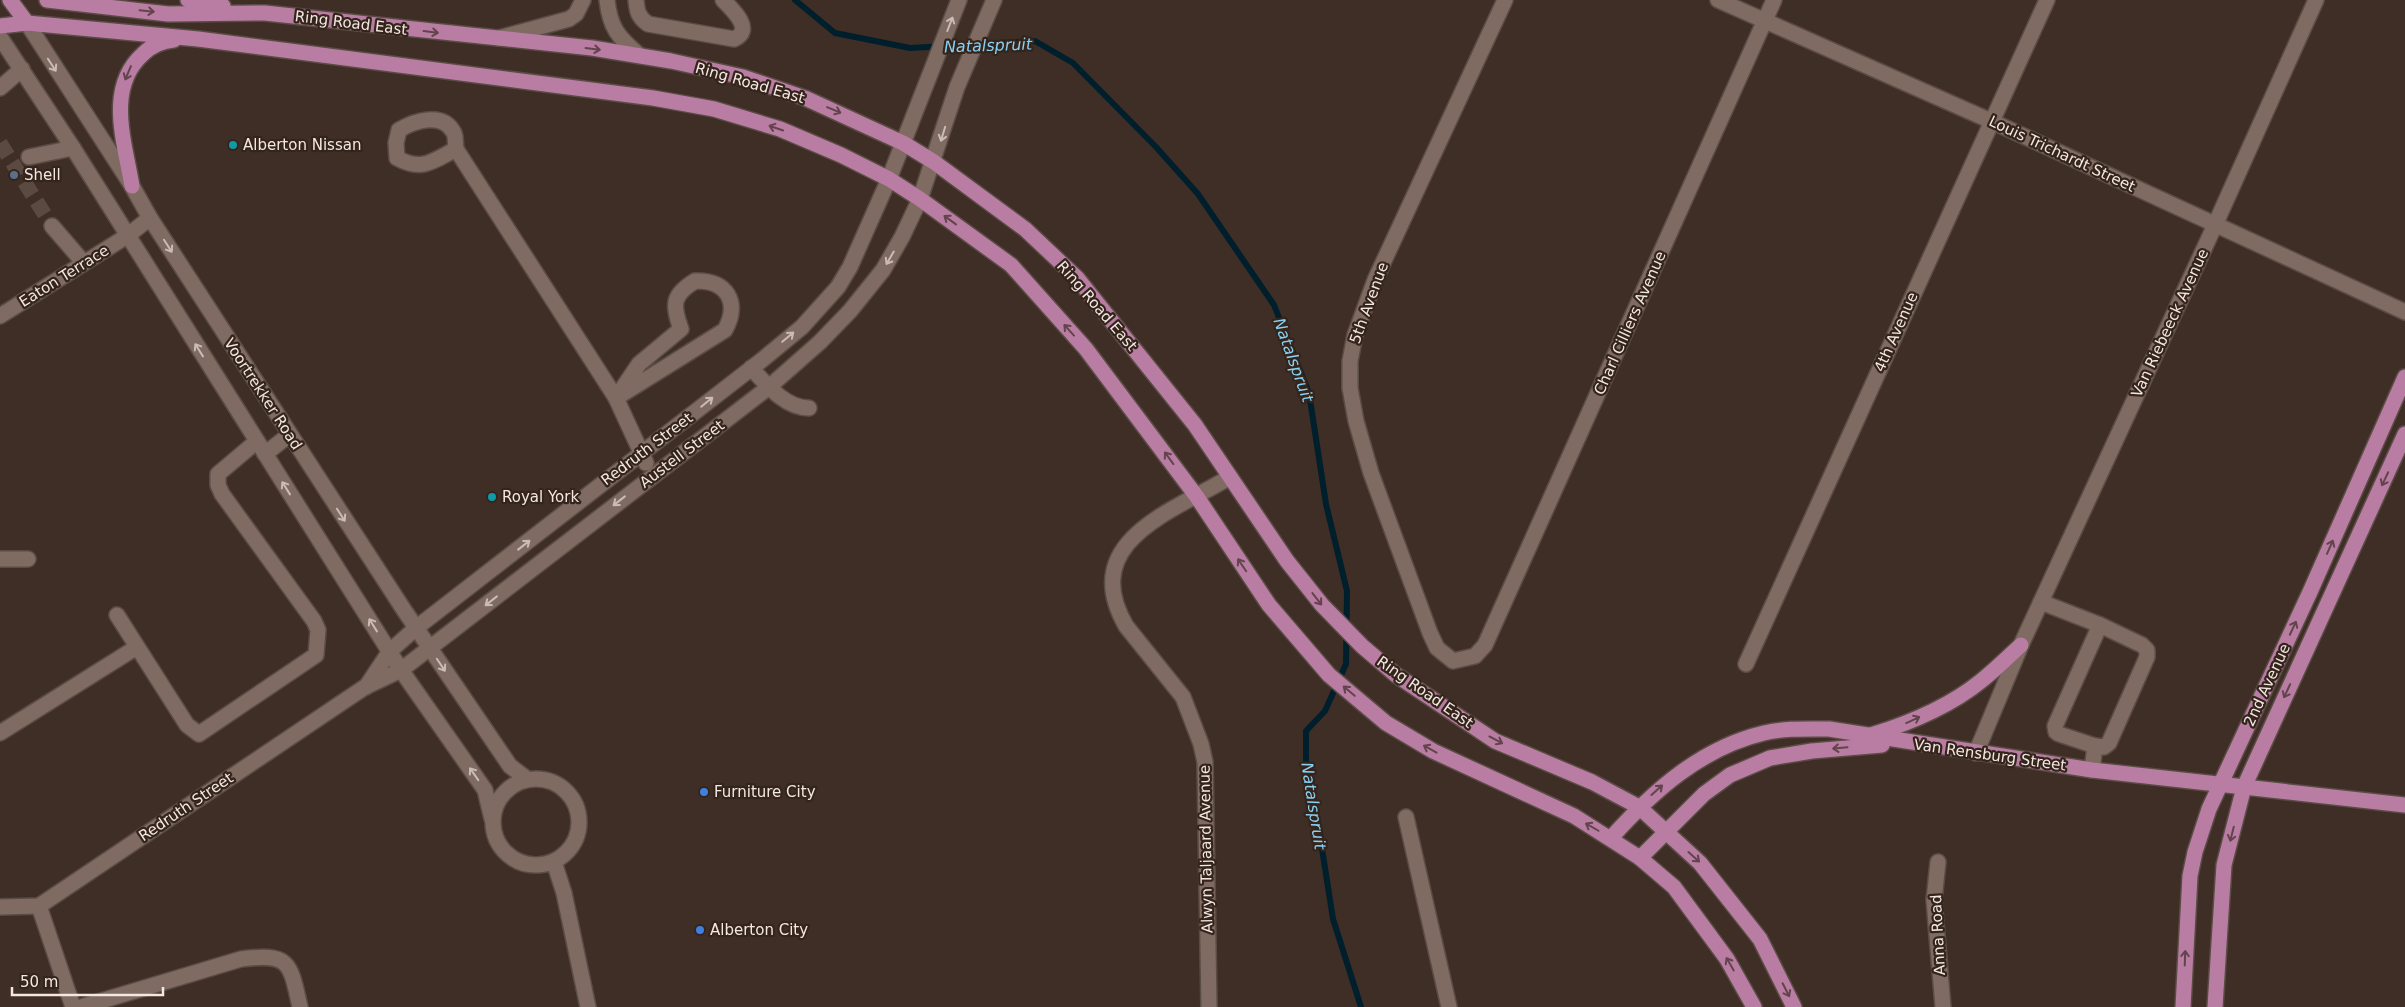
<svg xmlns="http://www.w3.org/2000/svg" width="2405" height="1007" viewBox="0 0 2405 1007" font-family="'DejaVu Sans',sans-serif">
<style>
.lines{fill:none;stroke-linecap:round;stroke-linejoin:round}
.stream{stroke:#001f2c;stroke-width:6}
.minor-tunnel{stroke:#5a4a41;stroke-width:15;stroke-dasharray:15 8;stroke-linecap:butt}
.minor-casing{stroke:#5a4c45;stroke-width:18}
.major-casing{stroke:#5a4c45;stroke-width:18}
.minor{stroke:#7f6b61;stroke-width:15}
.major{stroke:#b97da4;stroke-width:15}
.oneway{stroke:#63434c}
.oneway2{stroke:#cabcb4}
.culture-dot{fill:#0f9aa8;stroke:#34241c;stroke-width:2}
.service-dot{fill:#5c6f8a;stroke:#34241c;stroke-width:2}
.shop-dot{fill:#3f7fe0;stroke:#34241c;stroke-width:2}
.labels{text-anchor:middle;stroke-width:4.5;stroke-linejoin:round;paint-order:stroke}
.street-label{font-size:15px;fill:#f2e7e1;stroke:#34241c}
.poi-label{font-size:15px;fill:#f2e7e1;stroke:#34241c;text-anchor:start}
.water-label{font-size:16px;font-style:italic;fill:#87d1f3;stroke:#34241c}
</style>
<rect width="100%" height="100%" fill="#3f2e25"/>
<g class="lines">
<!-- stream -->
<polyline class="stream" points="795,0 835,33 910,48 1035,41 1073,63 1156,147 1198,194 1274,305 1309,393 1326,504 1347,591 1346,664 1325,711 1306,731 1306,769 1318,823 1333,919 1361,1007"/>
<!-- minor-tunnel -->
<polyline class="minor-tunnel" points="0,143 52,226"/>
<!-- minor casing -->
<g class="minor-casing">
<g id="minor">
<path d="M607 0C610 28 618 37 639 55"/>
<path d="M636 0C637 11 638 17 648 24L734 39C755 30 732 9 723 0"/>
<polyline points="1505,0 1375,280 1355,335 1350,361 1350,388 1356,421 1371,473 1430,633 1437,648 1453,661 1475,656 1485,645 1774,0"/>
<polyline points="1718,0 1991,121 2405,312"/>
<polyline points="27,23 132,186 150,218 404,610 510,766 527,779"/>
<polyline points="0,37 73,148 401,670 485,790 492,819"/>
<polyline points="499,38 569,19 576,14 583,0"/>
<polyline points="0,88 22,69"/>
<path d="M456 149C433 161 422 172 397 158L396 143 399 130C414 121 443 111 454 133 456 137 455 144 456 149L616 398 646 463"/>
<polyline points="29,157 73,148"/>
<polyline points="52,226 84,263"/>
<path d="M695 281C727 280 740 302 725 330L616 398 639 364 681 329C672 305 672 295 695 281Z"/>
<polyline points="0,316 127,236 150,218"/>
<path d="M751 368C766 384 785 408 809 408"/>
<polyline points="265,454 289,435"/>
<polyline points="0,559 28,559"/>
<polyline points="2041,602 2100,625 2055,726 2056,732 2059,734 2095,746 2092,770"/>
<polyline points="117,615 187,725 199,734 316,655 318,630 314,621 222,494 218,485 218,474 257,441"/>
<polyline points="1746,664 2047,0"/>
<polyline points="366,687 390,651 416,628 762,360 802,327 838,287 850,267 889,179 959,0"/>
<polyline points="0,733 137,647"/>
<polyline points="2095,746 2104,747 2109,743 2147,657 2147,650 2142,645 2100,625"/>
<polyline points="1976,753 2021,645 2215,225 2316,0"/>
<circle cx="536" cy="822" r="43"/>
<polyline points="1406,817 1449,1007"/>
<polyline points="554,862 564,893 588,1007"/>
<polyline points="1938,862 1934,900 1943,1007"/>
<polyline points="39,906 73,1007"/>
<polyline points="0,907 39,906 365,687 401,670 769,387 820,342 850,311 883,270 902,237 920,199 957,87 994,0"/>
<path d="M81 1007 241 959C290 953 290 962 300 1007"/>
<path d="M1209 1007 1205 762 1201 744 1183 697 1126 626C1077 541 1174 511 1230 477"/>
</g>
</g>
<!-- major casing -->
<g class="major-casing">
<g id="major">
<polyline points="10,0 27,23"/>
<polyline points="47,0 168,14 265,13 592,48 671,61 743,77 805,98 903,143 934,162 1025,229 1077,278 1195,425 1287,561 1322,605 1362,646 1396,675 1495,741 1592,782 1639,807 1700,863 1760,939 1794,1007"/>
<polyline points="188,0 223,6"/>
<polyline points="0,26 27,23 198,39 653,98 714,109 780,129 841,155 889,179 920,199 1011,265 1086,349 1197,497 1269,605 1329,675 1386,723 1433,751 1574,816 1640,858 1674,887 1727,959 1754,1007"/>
<path d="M132 186C125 143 105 88 143 54 152 45 162 41 174 40"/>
<path d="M1871 735C1910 723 1949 707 1981 681 1995 670 2008 657 2021 645"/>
<path d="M1611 838C1653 791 1701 748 1764 733 1785 728 1807 729 1829 729L2092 770 2405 805"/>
<polyline points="1640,858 1704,794 1730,775 1770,758 1812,751 1882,745"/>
<polyline points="2183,1007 2190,876 2195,852 2209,809 2310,592 2405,377"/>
<polyline points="2215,1007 2224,865 2244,787 2405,434"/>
</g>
</g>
<!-- minor -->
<use href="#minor" class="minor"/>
<!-- major -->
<use href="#major" class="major"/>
</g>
<!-- one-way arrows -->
<defs><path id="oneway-shaft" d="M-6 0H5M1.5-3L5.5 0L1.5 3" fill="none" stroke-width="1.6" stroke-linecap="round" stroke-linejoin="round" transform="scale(1.25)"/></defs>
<g class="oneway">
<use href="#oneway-shaft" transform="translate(147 11) rotate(6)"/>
<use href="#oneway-shaft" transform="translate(431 32) rotate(7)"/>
<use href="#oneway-shaft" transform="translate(593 49) rotate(7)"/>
<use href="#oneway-shaft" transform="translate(128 73) rotate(113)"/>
<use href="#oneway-shaft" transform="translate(834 110) rotate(23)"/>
<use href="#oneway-shaft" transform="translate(776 128) rotate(-161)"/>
<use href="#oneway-shaft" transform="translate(950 220) rotate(-144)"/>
<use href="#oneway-shaft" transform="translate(1069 330) rotate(-132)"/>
<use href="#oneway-shaft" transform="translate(1169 458) rotate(-126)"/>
<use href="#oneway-shaft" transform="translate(2385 479) rotate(115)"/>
<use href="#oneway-shaft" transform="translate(2330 547) rotate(-66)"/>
<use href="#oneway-shaft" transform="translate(1242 565) rotate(-124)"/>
<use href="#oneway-shaft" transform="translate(1317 599) rotate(52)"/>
<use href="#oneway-shaft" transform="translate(2293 628) rotate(-65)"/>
<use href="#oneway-shaft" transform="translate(1349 691) rotate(-140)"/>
<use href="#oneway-shaft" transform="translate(2287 691) rotate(115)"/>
<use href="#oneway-shaft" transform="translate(1913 720) rotate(-25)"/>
<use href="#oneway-shaft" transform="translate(1496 740) rotate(28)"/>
<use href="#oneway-shaft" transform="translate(1840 748) rotate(175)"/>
<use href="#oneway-shaft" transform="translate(1430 749) rotate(-151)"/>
<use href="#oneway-shaft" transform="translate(1657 790) rotate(-42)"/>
<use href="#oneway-shaft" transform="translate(1592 827) rotate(-150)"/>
<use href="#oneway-shaft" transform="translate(2232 834) rotate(104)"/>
<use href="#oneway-shaft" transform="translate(1694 857) rotate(42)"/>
<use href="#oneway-shaft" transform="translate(2185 958) rotate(-88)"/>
<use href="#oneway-shaft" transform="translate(1730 964) rotate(-120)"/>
<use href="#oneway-shaft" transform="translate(1786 990) rotate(63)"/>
</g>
<g class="oneway2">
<use href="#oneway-shaft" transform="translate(950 24) rotate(-69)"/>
<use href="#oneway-shaft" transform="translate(52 65) rotate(57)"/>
<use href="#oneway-shaft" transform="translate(943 134) rotate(107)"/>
<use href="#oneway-shaft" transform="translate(168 246) rotate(57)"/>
<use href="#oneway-shaft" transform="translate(890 258) rotate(120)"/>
<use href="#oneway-shaft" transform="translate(788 337) rotate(-40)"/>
<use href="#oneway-shaft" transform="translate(199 350) rotate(-122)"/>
<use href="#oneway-shaft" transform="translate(707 402) rotate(-39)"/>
<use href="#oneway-shaft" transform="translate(286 488) rotate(-122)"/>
<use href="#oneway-shaft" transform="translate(619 501) rotate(142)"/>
<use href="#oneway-shaft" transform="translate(341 515) rotate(57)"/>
<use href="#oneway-shaft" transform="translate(524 545) rotate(-38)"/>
<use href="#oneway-shaft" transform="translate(491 601) rotate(142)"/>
<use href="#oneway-shaft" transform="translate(373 625) rotate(-122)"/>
<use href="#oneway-shaft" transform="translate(441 665) rotate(56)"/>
<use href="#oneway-shaft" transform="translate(474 774) rotate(-125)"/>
</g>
<!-- markers -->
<g class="culture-dot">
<circle cx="233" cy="145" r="5"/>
<circle cx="492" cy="497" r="5"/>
</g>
<circle class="service-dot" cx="14" cy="175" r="5"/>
<g class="shop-dot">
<circle cx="704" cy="792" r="5"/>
<circle cx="700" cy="930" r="5"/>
</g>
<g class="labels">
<!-- street labels -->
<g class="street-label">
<text transform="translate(351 23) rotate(7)" y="5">Ring Road East</text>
<text transform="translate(750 83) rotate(16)" y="5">Ring Road East</text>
<text transform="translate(2062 154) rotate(25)" y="5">Louis Trichardt Street</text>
<text transform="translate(64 276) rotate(-32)" y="5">Eaton Terrace</text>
<text transform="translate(1369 303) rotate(-70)" y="5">5th Avenue</text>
<text transform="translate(1097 306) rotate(49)" y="5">Ring Road East</text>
<text transform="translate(1630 323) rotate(-66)" y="5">Charl Cilliers Avenue</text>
<text transform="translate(2170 323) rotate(-65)" y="5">Van Riebeeck Avenue</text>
<text transform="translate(1896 332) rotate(-66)" y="5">4th Avenue</text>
<text transform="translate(263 394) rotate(57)" y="5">Voortrekker Road</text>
<text transform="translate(647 449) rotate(-37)" y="5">Redruth Street</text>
<text transform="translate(682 454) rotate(-37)" y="5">Austell Street</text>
<text transform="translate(2267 685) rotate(-65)" y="5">2nd Avenue</text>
<text transform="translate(1425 692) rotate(35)" y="5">Ring Road East</text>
<text transform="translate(1990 755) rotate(8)" y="5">Van Rensburg Street</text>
<text transform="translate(186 807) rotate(-34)" y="5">Redruth Street</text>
<text transform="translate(1206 849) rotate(-91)" y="5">Alwyn Taljaard Avenue</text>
<text transform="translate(1938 935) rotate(-93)" y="5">Anna Road</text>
</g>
<!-- poi labels -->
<g class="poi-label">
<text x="243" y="150">Alberton Nissan</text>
<text x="24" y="180">Shell</text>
<text x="502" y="502">Royal York</text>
<text x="714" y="797">Furniture City</text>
<text x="710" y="935">Alberton City</text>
</g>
<!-- water labels -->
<g class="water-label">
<text transform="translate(988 45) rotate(-2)" y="6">Natalspruit</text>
<text transform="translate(1294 360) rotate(70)" y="6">Natalspruit</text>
<text transform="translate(1314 806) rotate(81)" y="6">Natalspruit</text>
</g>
</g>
<!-- scale -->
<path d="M12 987v8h151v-8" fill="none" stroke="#f2e7e1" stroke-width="2.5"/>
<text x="20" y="987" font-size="15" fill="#f2e7e1" stroke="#34241c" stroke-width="4" paint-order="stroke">50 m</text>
</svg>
